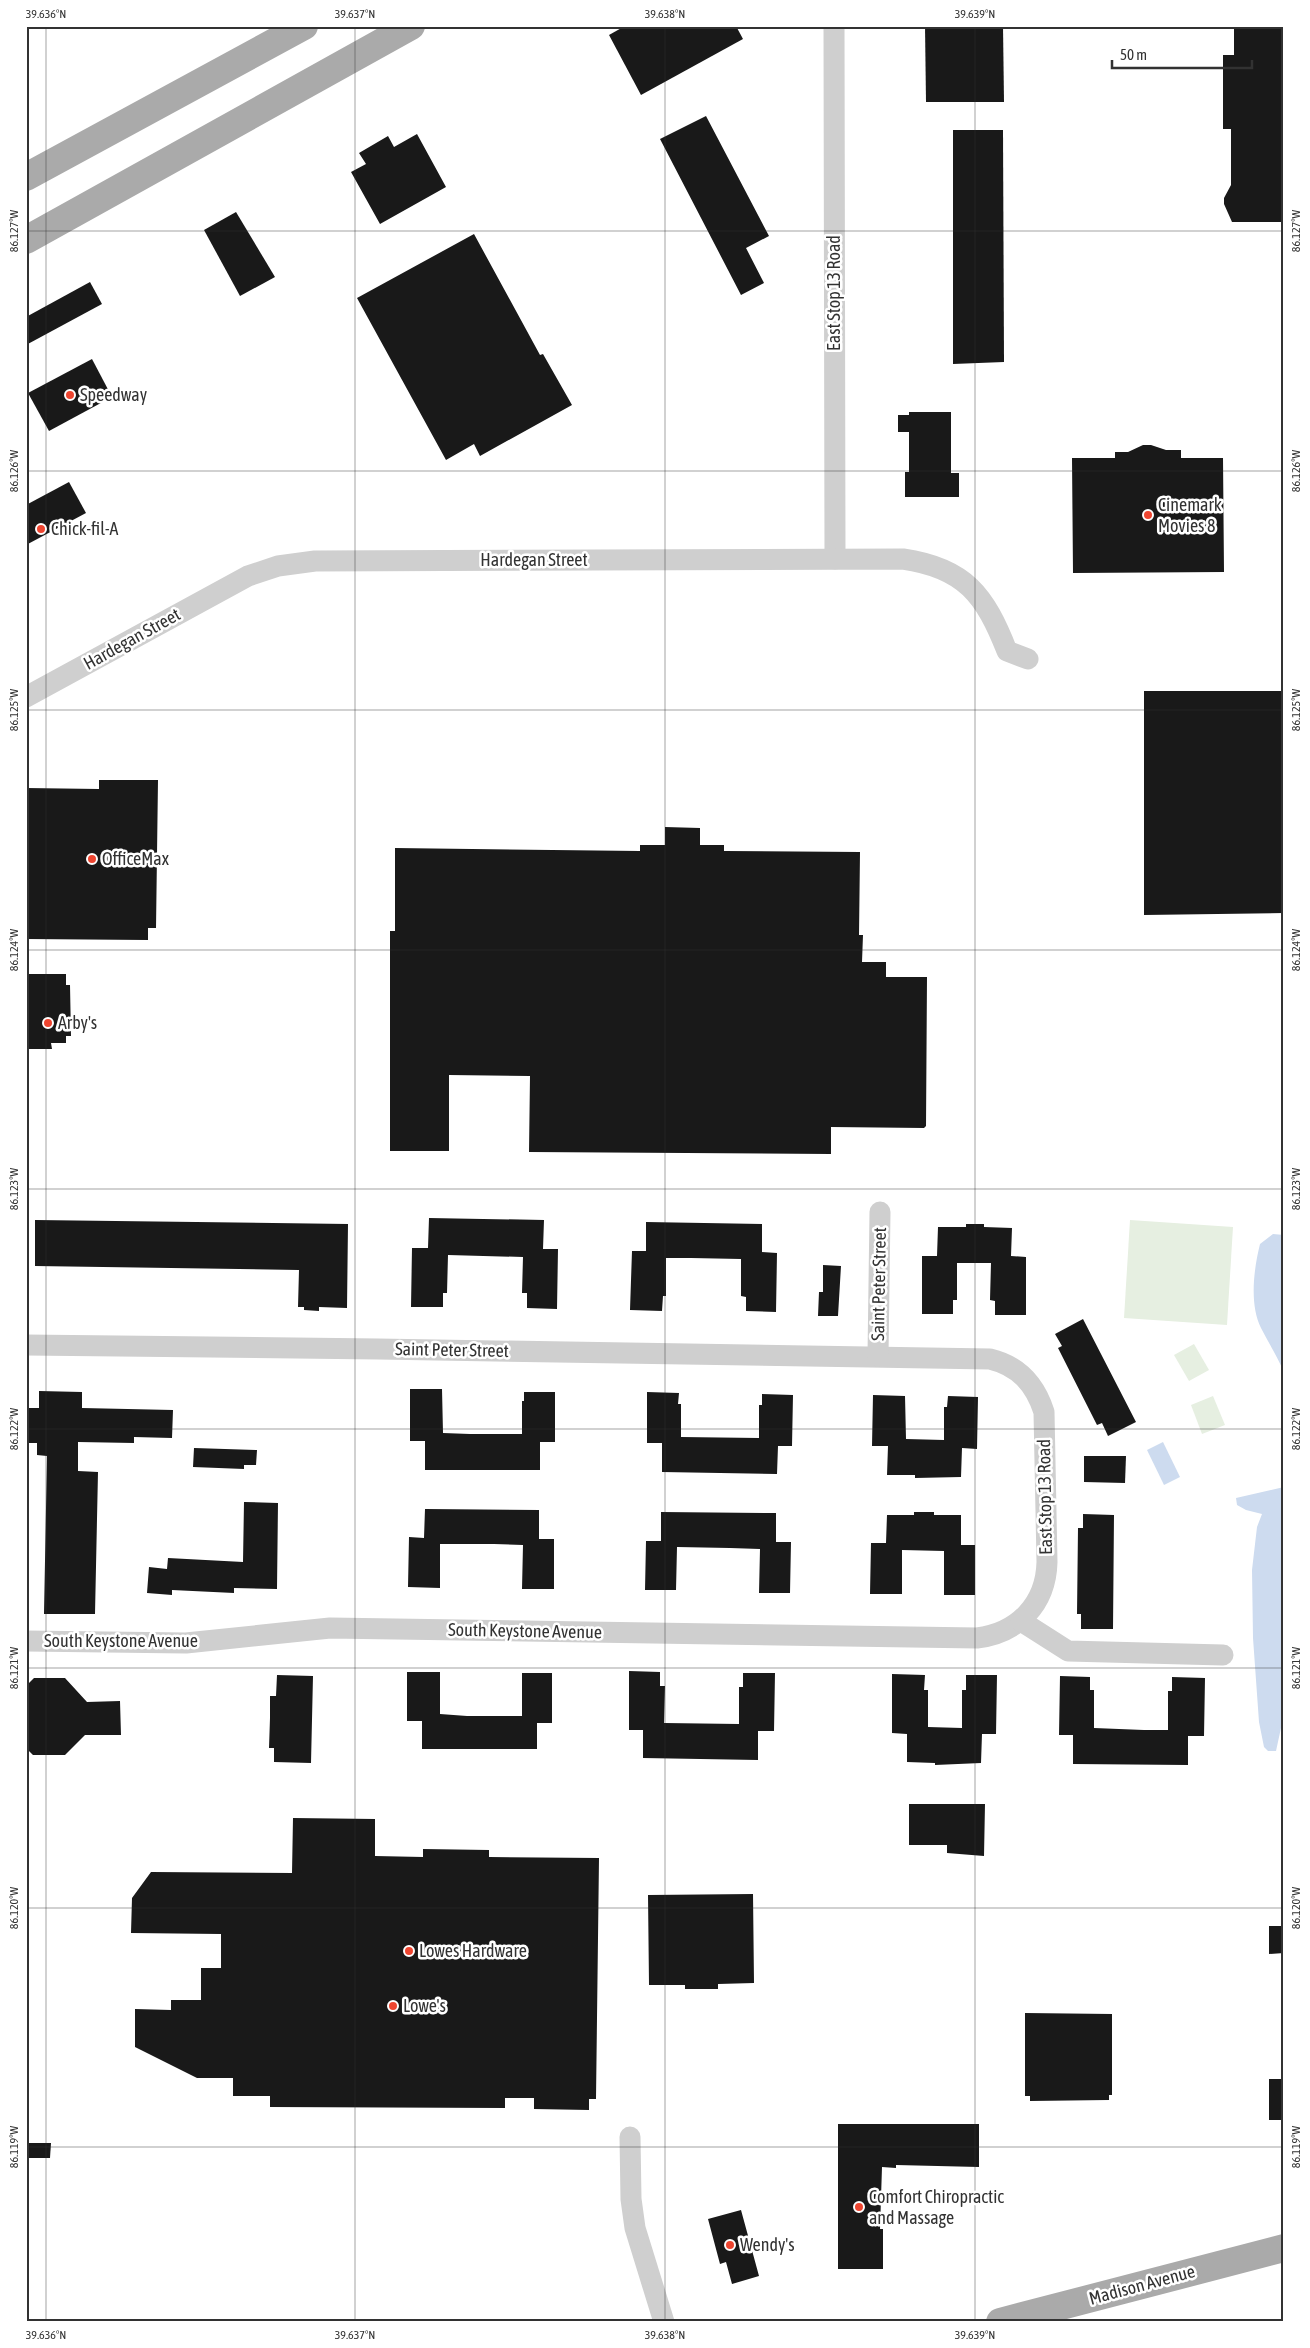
<svg xmlns="http://www.w3.org/2000/svg" width="1310" height="2348" viewBox="0 0 1310 2348" font-family="'Asap Condensed',sans-serif">
<style>
.green{fill:#e6efe1}
.water{fill:#cddbef}
.building{fill:#191919}
.lines{fill:none;stroke-linecap:round;stroke-linejoin:round}
.minor{stroke:#cfcfcf;stroke-width:21}
.major{stroke:#aaa;stroke-width:28}
.ticks{fill:none;stroke:#323232;stroke-width:1;stroke-opacity:0.45}
.poi-dot{fill:#ee4530;stroke:#fff;stroke-width:2}
.labels{text-anchor:middle;stroke-width:5;stroke-linejoin:round;paint-order:stroke}
.street-label{font-size:18px;fill:#323232;stroke:#fff}
.poi-label{font-size:18px;fill:#323232;stroke:#fff;text-anchor:start}
.neatline{fill:none;stroke:#323232;stroke-width:2}
.ticks-label{font-size:12px;text-anchor:middle;fill:#323232}
</style>
<rect width="100%" height="100%" fill="#fff"/>
<!-- green -->
<g class="green">
<polygon points="1130,1220 1233,1227 1227,1325 1124,1318"/>
<polygon points="1194,1344 1209,1370 1189,1381 1174,1355"/>
<polygon points="1213,1396 1225,1425 1202,1434 1191,1405"/>
</g>
<!-- water -->
<g class="water">
<path d="M1273 1234 1284 1235V1372C1277 1356 1268 1342 1261 1328 1249 1304 1254 1268 1260 1244Z"/>
<polygon points="1163,1442 1180,1477 1164,1485 1147,1450"/>
<polygon points="1284,1487 1284,1714 1276,1751 1268,1751 1264,1747 1259,1722 1253,1638 1252,1570 1257,1527 1262,1514 1246,1510 1237,1505 1236,1498"/>
</g>
<!-- building -->
<g class="building">
<polygon points="625,26 736,26 743,39 641,95 609,35"/>
<polygon points="925,26 1003,26 1004,102 926,102"/>
<polygon points="1234,26 1284,26 1284,222 1232,222 1224,204 1224,198 1231,185 1231,129 1223,129 1223,55 1234,55"/>
<polygon points="706,116 769,236 746,248 764,283 741,295 660,139"/>
<polygon points="953,130 1003,130 1004,362 953,364"/>
<polygon points="417,134 446,187 380,224 351,172 366,164 359,153 388,136 394,147"/>
<polygon points="236,212 275,277 240,296 204,230"/>
<polygon points="474,234 540,355 543,354 572,405 480,456 474,444 446,460 357,298"/>
<polygon points="90,282 102,304 26,345 26,317"/>
<polygon points="92,359 112,397 49,431 28,393"/>
<polygon points="909,412 951,412 951,473 959,473 959,497 905,497 905,472 909,472 909,432 898,432 898,415 909,415"/>
<polygon points="1143,445 1151,445 1166,450 1181,450 1181,458 1223,458 1224,572 1073,573 1072,458 1115,458 1115,452 1128,452"/>
<polygon points="69,482 86,513 26,545 26,505"/>
<polygon points="1144,691 1284,691 1284,913 1144,915"/>
<polygon points="99,780 158,780 156,928 148,928 148,940 26,939 26,788 99,789"/>
<polygon points="665,827 700,828 700,845 724,845 724,851 860,852 859,935 863,935 862,962 886,962 886,977 927,977 926,1126 924,1128 831,1127 831,1154 529,1152 530,1076 449,1075 449,1151 390,1151 390,931 395,931 395,848 640,851 640,845 665,845"/>
<polygon points="27,974 66,974 66,985 70,985 71,1036 66,1036 66,1043 51,1043 52,1049 26,1049"/>
<polygon points="429,1218 544,1220 543,1249 558,1249 557,1309 527,1308 527,1293 522,1293 523,1257 448,1255 447,1293 443,1293 443,1307 411,1307 412,1248 428,1248"/>
<polygon points="35,1220 348,1224 347,1308 319,1307 319,1311 304,1310 304,1307 298,1307 299,1270 35,1266"/>
<polygon points="646,1222 762,1224 762,1252 777,1253 776,1312 746,1311 746,1297 741,1296 741,1259 691,1258 666,1258 666,1296 663,1296 662,1311 630,1310 632,1251 646,1251"/>
<polygon points="966,1224 984,1224 984,1227 1012,1228 1011,1256 1026,1257 1026,1315 995,1315 995,1301 990,1300 991,1263 957,1263 957,1300 953,1300 953,1314 922,1314 922,1256 937,1256 938,1227 966,1227"/>
<polygon points="823,1265 841,1266 838,1316 818,1316 819,1292 823,1292"/>
<polygon points="1083,1319 1136,1422 1108,1436 1102,1423 1097,1425 1058,1348 1062,1346 1055,1334"/>
<polygon points="410,1389 442,1389 443,1433 470,1434 522,1434 522,1401 524,1401 524,1392 555,1392 555,1442 540,1442 540,1470 425,1470 425,1441 410,1441"/>
<polygon points="39,1391 82,1392 82,1408 173,1410 172,1438 134,1437 134,1443 78,1442 78,1471 98,1472 95,1614 44,1614 47,1456 37,1455 37,1443 26,1443 26,1408 39,1408"/>
<polygon points="647,1392 679,1393 678,1404 681,1404 681,1437 759,1438 759,1405 762,1405 762,1394 793,1395 792,1446 778,1446 777,1474 662,1472 662,1443 647,1443"/>
<polygon points="873,1395 905,1396 906,1439 944,1440 944,1407 947,1407 948,1396 978,1397 977,1449 962,1448 961,1477 915,1478 915,1475 887,1475 888,1446 872,1446"/>
<polygon points="194,1448 257,1450 256,1465 244,1465 244,1469 193,1467"/>
<polygon points="1084,1456 1126,1456 1125,1483 1084,1482"/>
<polygon points="244,1502 278,1503 277,1589 234,1588 234,1593 172,1590 172,1595 147,1593 149,1567 167,1569 168,1558 243,1562"/>
<polygon points="425,1509 539,1510 539,1539 554,1539 554,1589 522,1589 523,1545 494,1544 440,1544 440,1588 408,1587 409,1537 424,1538"/>
<polygon points="661,1512 776,1513 776,1542 791,1542 790,1593 759,1593 760,1549 730,1548 677,1547 676,1590 645,1590 646,1541 661,1541"/>
<polygon points="914,1512 934,1512 934,1515 961,1515 961,1545 975,1545 975,1595 944,1595 944,1551 902,1550 902,1594 870,1594 871,1543 886,1543 887,1515 914,1515"/>
<polygon points="1083,1514 1114,1515 1113,1629 1081,1629 1081,1614 1077,1614 1078,1528 1083,1528"/>
<polygon points="629,1671 660,1672 660,1686 665,1686 664,1723 739,1724 739,1687 743,1687 743,1673 775,1673 774,1731 758,1731 758,1760 643,1758 643,1730 629,1730"/>
<polygon points="407,1672 440,1672 440,1714 467,1716 522,1716 522,1673 552,1673 552,1723 537,1723 537,1749 422,1749 422,1721 407,1721"/>
<polygon points="892,1674 925,1675 924,1690 928,1690 928,1727 962,1728 962,1690 966,1690 966,1675 997,1675 996,1734 982,1734 981,1763 935,1765 935,1763 907,1762 907,1734 892,1733"/>
<polygon points="277,1675 313,1676 311,1763 274,1762 274,1748 269,1748 270,1718 270,1696 276,1696"/>
<polygon points="1060,1676 1090,1677 1090,1690 1094,1690 1094,1728 1144,1730 1168,1730 1168,1691 1172,1691 1172,1677 1205,1678 1204,1736 1188,1736 1188,1765 1073,1764 1073,1735 1059,1735"/>
<polygon points="34,1678 65,1678 87,1702 120,1701 121,1735 85,1735 65,1755 33,1755 26,1748 26,1686"/>
<polygon points="909,1804 985,1804 984,1856 947,1853 947,1845 909,1845"/>
<polygon points="293,1818 375,1819 375,1856 423,1857 423,1849 489,1850 489,1857 599,1858 596,2099 589,2099 589,2110 534,2109 534,2098 505,2098 505,2108 270,2107 270,2096 233,2096 233,2078 197,2078 135,2047 135,2009 171,2010 171,2000 201,2000 201,1968 221,1968 221,1934 131,1933 132,1898 151,1872 292,1873"/>
<polygon points="753,1894 754,1983 718,1984 718,1989 685,1989 685,1985 649,1985 648,1895"/>
<polygon points="1269,1926 1284,1926 1284,1953 1269,1954"/>
<polygon points="1025,2013 1112,2014 1112,2095 1109,2095 1109,2100 1030,2101 1030,2096 1025,2096"/>
<rect x="1269" y="2079" width="15" height="41"/>
<polygon points="838,2124 979,2124 979,2167 896,2165 896,2168 882,2167 880,2229 883,2229 883,2269 838,2269"/>
<polygon points="26,2143 51,2143 50,2158 26,2158"/>
<polygon points="741,2210 759,2276 732,2284 726,2262 720,2264 708,2219"/>
</g>
<g class="lines">
<!-- minor -->
<g class="minor">
<polyline points="834,26 835,559"/>
<path d="M26 697 248 576 278 566 315 561 903 559C965 568 985 595 1007 651L1028 659"/>
<path d="M26 1345 378 1349 990 1359C1019 1366 1035 1384 1044 1412L1047 1562C1046 1604 1018 1633 977 1638L330 1628 186 1643 26 1641"/>
<polyline points="878,1356 880,1212"/>
<polyline points="1021,1621 1068,1651 1223,1655"/>
<polyline points="630,2137 631,2199 635,2228 664,2322"/>
</g>
<!-- major -->
<g class="major">
<polyline points="26,177 304,26"/>
<polyline points="26,240 411,26"/>
<polyline points="1000,2322 1284,2248"/>
</g>
</g>
<!-- ticks -->
<path class="ticks" d="M46 26V2322M355 26V2322M665 26V2322M975 26V2322M26 231H1284M26 471H1284M26 710H1284M26 950H1284M26 1189H1284M26 1429H1284M26 1668H1284M26 1908H1284M26 2147H1284"/>
<!-- markers -->
<g class="poi-dot">
<circle cx="70" cy="395" r="5"/>
<circle cx="1148" cy="515" r="5"/>
<circle cx="41" cy="529" r="5"/>
<circle cx="92" cy="859" r="5"/>
<circle cx="48" cy="1023" r="5"/>
<circle cx="409" cy="1951" r="5"/>
<circle cx="393" cy="2006" r="5"/>
<circle cx="859" cy="2207" r="5"/>
<circle cx="730" cy="2245" r="5"/>
</g>
<g class="labels">
<!-- street labels -->
<g class="street-label">
<text transform="translate(834 293) rotate(-90)" y="6">East Stop 13 Road</text>
<text x="534" y="566">Hardegan Street</text>
<text transform="translate(132 639) rotate(-29)" y="6">Hardegan Street</text>
<text transform="translate(879 1284) rotate(-89)" y="6">Saint Peter Street</text>
<text transform="translate(452 1350) rotate(1)" y="6">Saint Peter Street</text>
<text transform="translate(1045 1497) rotate(-91)" y="6">East Stop 13 Road</text>
<text transform="translate(525 1631) rotate(1)" y="6">South Keystone Avenue</text>
<text x="121" y="1647">South Keystone Avenue</text>
<text transform="translate(1142 2285) rotate(-15)" y="6">Madison Avenue</text>
</g>
<!-- poi labels -->
<g class="poi-label">
<text x="80" y="401">Speedway</text>
<text x="1158" y="511">Cinemark<tspan x="1158" dy="21">Movies 8</tspan></text>
<text x="51" y="535">Chick-fil-A</text>
<text x="102" y="865">OfficeMax</text>
<text x="58" y="1029">Arby's</text>
<text x="419" y="1957">Lowes Hardware</text>
<text x="403" y="2012">Lowe's</text>
<text x="869" y="2203">Comfort Chiropractic<tspan x="869" dy="21">and Massage</tspan></text>
<text x="740" y="2251">Wendy's</text>
</g>
</g>
<!-- border -->
<rect width="1310" height="2348" fill="none" stroke="#ffffff" stroke-width="55"/>
<!-- scale -->
<path d="M1112 60v8h140v-8" fill="none" stroke="#323232" stroke-width="2.5"/>
<text x="1120" y="60" font-size="15" fill="#323232" stroke="#ffffff" stroke-width="4" paint-order="stroke">50 m</text>
<rect x="28" y="28" width="1254" height="2292" class="neatline"/>
<g class="ticks-label">
<text x="46" y="18">39.636°N</text>
<text x="355" y="18">39.637°N</text>
<text x="665" y="18">39.638°N</text>
<text x="975" y="18">39.639°N</text>
<text transform="translate(1296 231) rotate(-90)" y="4">86.127°W</text>
<text transform="translate(14 231) rotate(-90)" y="4">86.127°W</text>
<text transform="translate(1296 471) rotate(-90)" y="4">86.126°W</text>
<text transform="translate(14 471) rotate(-90)" y="4">86.126°W</text>
<text transform="translate(14 710) rotate(-90)" y="4">86.125°W</text>
<text transform="translate(1296 710) rotate(-90)" y="4">86.125°W</text>
<text transform="translate(1296 950) rotate(-90)" y="4">86.124°W</text>
<text transform="translate(14 950) rotate(-90)" y="4">86.124°W</text>
<text transform="translate(1296 1189) rotate(-90)" y="4">86.123°W</text>
<text transform="translate(14 1189) rotate(-90)" y="4">86.123°W</text>
<text transform="translate(1296 1429) rotate(-90)" y="4">86.122°W</text>
<text transform="translate(14 1429) rotate(-90)" y="4">86.122°W</text>
<text transform="translate(14 1668) rotate(-90)" y="4">86.121°W</text>
<text transform="translate(1296 1668) rotate(-90)" y="4">86.121°W</text>
<text transform="translate(14 1908) rotate(-90)" y="4">86.120°W</text>
<text transform="translate(1296 1908) rotate(-90)" y="4">86.120°W</text>
<text transform="translate(14 2147) rotate(-90)" y="4">86.119°W</text>
<text transform="translate(1296 2147) rotate(-90)" y="4">86.119°W</text>
<text x="46" y="2339">39.636°N</text>
<text x="355" y="2339">39.637°N</text>
<text x="665" y="2339">39.638°N</text>
<text x="975" y="2339">39.639°N</text>
</g>
</svg>
